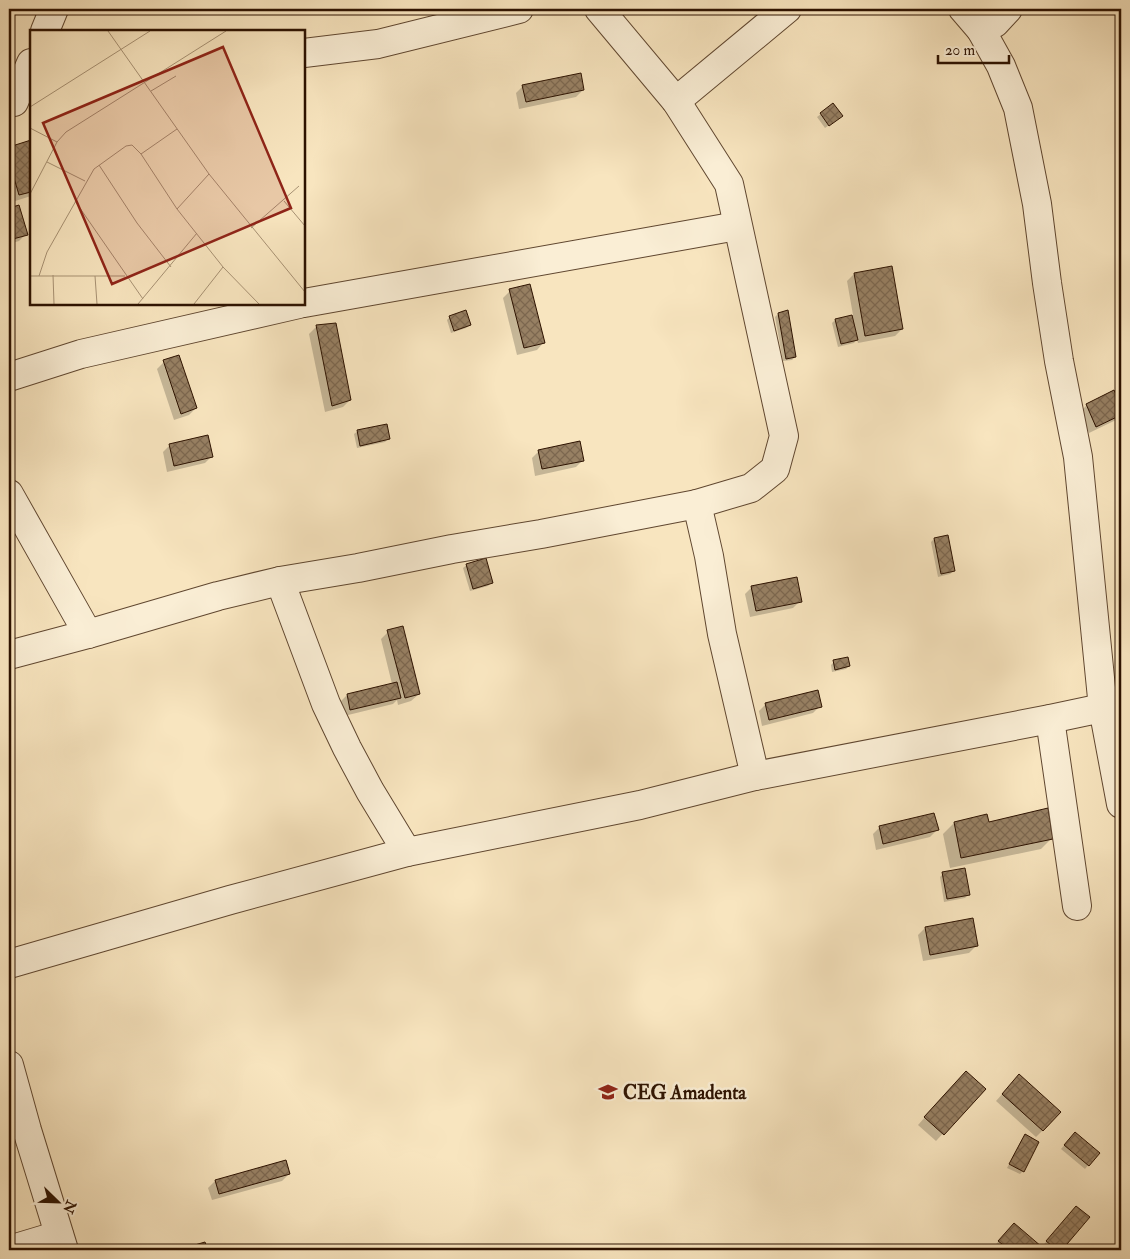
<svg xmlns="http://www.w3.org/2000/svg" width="1130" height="1259" viewBox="0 0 1130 1259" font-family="'IM FELL Double Pica',serif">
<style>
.shadow{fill:#0003}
.building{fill:url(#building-cross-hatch);stroke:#2d1200}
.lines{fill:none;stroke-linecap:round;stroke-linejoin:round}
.minor-casing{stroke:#604730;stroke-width:30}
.minor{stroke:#faeed5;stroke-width:28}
.labels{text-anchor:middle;stroke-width:5;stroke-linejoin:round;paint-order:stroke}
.poi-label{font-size:19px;font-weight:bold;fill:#2d1200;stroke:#faeed5;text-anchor:start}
.inset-road{fill:none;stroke:#a79173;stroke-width:1}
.view{fill:#8f2418;fill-opacity:0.15;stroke:#8f2418;stroke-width:2.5}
.inset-edge{fill:none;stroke:#2d1200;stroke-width:2.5}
</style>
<defs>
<pattern id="building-cross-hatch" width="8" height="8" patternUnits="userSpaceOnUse" patternTransform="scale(1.25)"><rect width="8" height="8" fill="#978063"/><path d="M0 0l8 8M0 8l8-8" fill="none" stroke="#7c674f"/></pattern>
</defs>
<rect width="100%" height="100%" fill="#f8e5bf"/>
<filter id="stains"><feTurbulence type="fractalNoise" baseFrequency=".004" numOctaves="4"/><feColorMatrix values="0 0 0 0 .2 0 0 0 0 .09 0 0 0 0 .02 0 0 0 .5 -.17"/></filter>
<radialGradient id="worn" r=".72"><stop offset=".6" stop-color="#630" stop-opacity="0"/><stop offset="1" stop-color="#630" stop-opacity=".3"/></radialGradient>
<!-- shadow -->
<g class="shadow">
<polygon points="523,86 583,90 576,97 519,109 516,93"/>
<polygon points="833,105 838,119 825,128 817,117"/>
<polygon points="31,141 31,196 12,202 9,191 9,148"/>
<polygon points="18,206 26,234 19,241 9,244 9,209"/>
<polygon points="891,268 902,329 895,336 858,343 857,339 854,343 838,347 832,323 835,320 853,315 847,281 854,274"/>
<polygon points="510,291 544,342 537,350 517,355 503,298"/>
<polygon points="778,314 795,357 792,360 783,361 775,317"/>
<polygon points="450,317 470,325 466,328 451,333 447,320"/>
<polygon points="335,324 350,400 343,407 325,412 309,334 316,327"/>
<polygon points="164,362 196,408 189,415 174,420 157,369"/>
<polygon points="1113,392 1121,409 1121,415 1116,420 1089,433 1080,412 1087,405"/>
<polygon points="358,431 388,439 385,442 357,448 354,434"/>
<polygon points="170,445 212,456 205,463 167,472 163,452"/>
<polygon points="539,451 583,460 576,467 535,476 532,458"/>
<polygon points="934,539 954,571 950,574 938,577 931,542"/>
<polygon points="467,565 491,583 488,586 470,591 463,568"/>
<polygon points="752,587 800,601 793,608 750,617 745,594"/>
<polygon points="388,632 419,694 411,701 398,705 397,700 393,704 344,716 340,702 347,695 392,684 381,639"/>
<polygon points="834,662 849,666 846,669 832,672 831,665"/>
<polygon points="766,704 820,706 813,713 762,726 759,711"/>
<polygon points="954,823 988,823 1052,838 1041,849 950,868 943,834"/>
<polygon points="880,827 937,830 930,837 876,850 873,834"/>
<polygon points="943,874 969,894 965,898 944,902 940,877"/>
<polygon points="925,928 976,946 969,953 923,961 918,935"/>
<polygon points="959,1079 984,1089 936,1141 918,1125"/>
<polygon points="1012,1083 1043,1130 1036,1137 996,1101"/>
<polygon points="1025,1136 1023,1171 1020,1174 1007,1168 1022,1139"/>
<polygon points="1072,1136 1098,1153 1085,1169 1061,1149"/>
<polygon points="289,1174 282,1181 212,1200 208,1188 215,1181"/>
<polygon points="1069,1214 1088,1218 1061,1250 1042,1250 1039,1248 1037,1250 994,1250 992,1249 1007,1231 1041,1248"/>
</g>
<!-- building -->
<g class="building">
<polygon points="581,73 584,90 526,102 522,85"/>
<polygon points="833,103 843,116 829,126 820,113"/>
<polygon points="31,140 31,192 19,195 9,161 9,147"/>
<polygon points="19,205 28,235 9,240 9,208"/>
<polygon points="892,266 903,329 865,336 854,273"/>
<polygon points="530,284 545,343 524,348 509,289"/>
<polygon points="466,310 471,325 454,331 449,316"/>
<polygon points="788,310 796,357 786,359 778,313"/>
<polygon points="852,315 858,340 841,344 835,319"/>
<polygon points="336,323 351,400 332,406 316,325"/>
<polygon points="179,355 197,408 181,414 163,360"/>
<polygon points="1114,390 1121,406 1121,415 1096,427 1086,404"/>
<polygon points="387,424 390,439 360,446 357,430"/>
<polygon points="208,435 213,457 174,466 169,444"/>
<polygon points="580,441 584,461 542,469 538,450"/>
<polygon points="948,535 955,571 941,574 934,538"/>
<polygon points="486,558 493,583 473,589 466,564"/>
<polygon points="797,577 802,602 756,611 751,586"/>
<polygon points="403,626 420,694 405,698 387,630"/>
<polygon points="848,657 850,666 835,670 833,660"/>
<polygon points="397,682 401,698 350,710 347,694"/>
<polygon points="818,690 822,707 769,720 765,703"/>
<polygon points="1048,808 1053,839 961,858 954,822 987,814 989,822"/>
<polygon points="934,813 939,830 883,844 879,826"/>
<polygon points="965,868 970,895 947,899 942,872"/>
<polygon points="973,918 978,946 930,955 925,927"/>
<polygon points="966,1071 986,1089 944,1135 924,1117"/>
<polygon points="1019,1074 1061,1112 1043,1131 1002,1094"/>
<polygon points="1075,1132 1100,1153 1089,1166 1064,1145"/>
<polygon points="1025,1134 1039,1142 1024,1172 1009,1164"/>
<polygon points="286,1160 290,1174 219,1194 215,1180"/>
<polygon points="1076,1206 1090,1217 1062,1250 1057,1250 1046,1241"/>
<polygon points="1014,1223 1042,1247 1039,1250 1010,1250 998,1241"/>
<polygon points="205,1242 208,1250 181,1250 181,1249"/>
</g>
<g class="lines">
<!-- minor casing -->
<g class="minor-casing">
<g id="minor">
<polyline points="599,9 676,101 729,184 784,436 775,469 751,488 697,504 709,556 722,634 755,776"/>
<polyline points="963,9 981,30 1001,66 1018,108 1037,204 1047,283 1059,361 1078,457 1103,708 1121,804"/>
<polyline points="981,30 995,23 1008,9"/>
<polyline points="45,31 54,9"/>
<polyline points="304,53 378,44 519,9"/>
<polyline points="676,101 787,9"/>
<polyline points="14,102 31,63"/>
<polyline points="304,303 737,226"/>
<polyline points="9,377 81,354 299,304"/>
<polyline points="9,494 88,634"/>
<polyline points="280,581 326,704 347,748 370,791 407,852"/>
<polyline points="9,655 88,634 218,596 280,581 358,568 452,549 541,534 697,504"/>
<polyline points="1050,719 1077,906"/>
<polyline points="9,964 230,900 407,852 640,805 755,776 1050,719 1121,704"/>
<polyline points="9,1065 27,1130 64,1250"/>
<polyline points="9,1250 59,1235"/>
</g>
</g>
<!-- minor -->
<use href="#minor" class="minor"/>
</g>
<!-- icons -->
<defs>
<g id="school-bare" transform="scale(1.5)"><path d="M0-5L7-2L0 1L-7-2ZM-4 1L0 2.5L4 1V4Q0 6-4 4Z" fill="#8f2418" stroke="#faeed5" stroke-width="2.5" paint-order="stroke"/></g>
</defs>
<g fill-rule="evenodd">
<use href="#school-bare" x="608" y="1092"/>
</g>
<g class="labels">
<!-- poi labels -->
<g class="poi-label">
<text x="623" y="1099">CEG Amadenta</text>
</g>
</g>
<!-- overview -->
<g transform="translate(30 30)">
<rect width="275" height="275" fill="#f8e5bf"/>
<path class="inset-road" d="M78 1 179 144 275 262M121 61 146 46M0 77 120 1M0 98 27 112M111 124 147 179 193 237 229 274M17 132 55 151M69 135 107 193 141 237M0 164 27 112 36 102 196 1M45 171 113 269M254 171 275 196M147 179 179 144M221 198 269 156M23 245 24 274M0 246H95M9 246 17 222 64 139 96 116 102 115 111 124 147 99M65 246 67 274M108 274 167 203M164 274 193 237"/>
<path class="view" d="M193 17 261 178 82 254 13 93Z"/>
<rect width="275" height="275" class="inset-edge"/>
</g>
<!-- margin -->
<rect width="1130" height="1259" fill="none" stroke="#f8e5bf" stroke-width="30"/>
<rect x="10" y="10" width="1110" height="1239" fill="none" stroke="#2d1200" stroke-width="2.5"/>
<rect x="15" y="15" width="1100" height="1229" fill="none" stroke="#2d1200"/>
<!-- north arrow -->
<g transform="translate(58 1202) rotate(113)" stroke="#faeed5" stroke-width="4" paint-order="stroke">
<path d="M0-4L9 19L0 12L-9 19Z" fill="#2d1200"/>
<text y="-8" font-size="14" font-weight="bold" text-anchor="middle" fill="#2d1200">N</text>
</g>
<!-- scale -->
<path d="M938 55v8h71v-8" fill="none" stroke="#2d1200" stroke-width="2.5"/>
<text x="945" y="55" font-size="15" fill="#2d1200" stroke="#faeed5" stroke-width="4" paint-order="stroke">20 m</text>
<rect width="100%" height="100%" filter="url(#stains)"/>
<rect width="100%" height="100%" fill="url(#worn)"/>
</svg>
